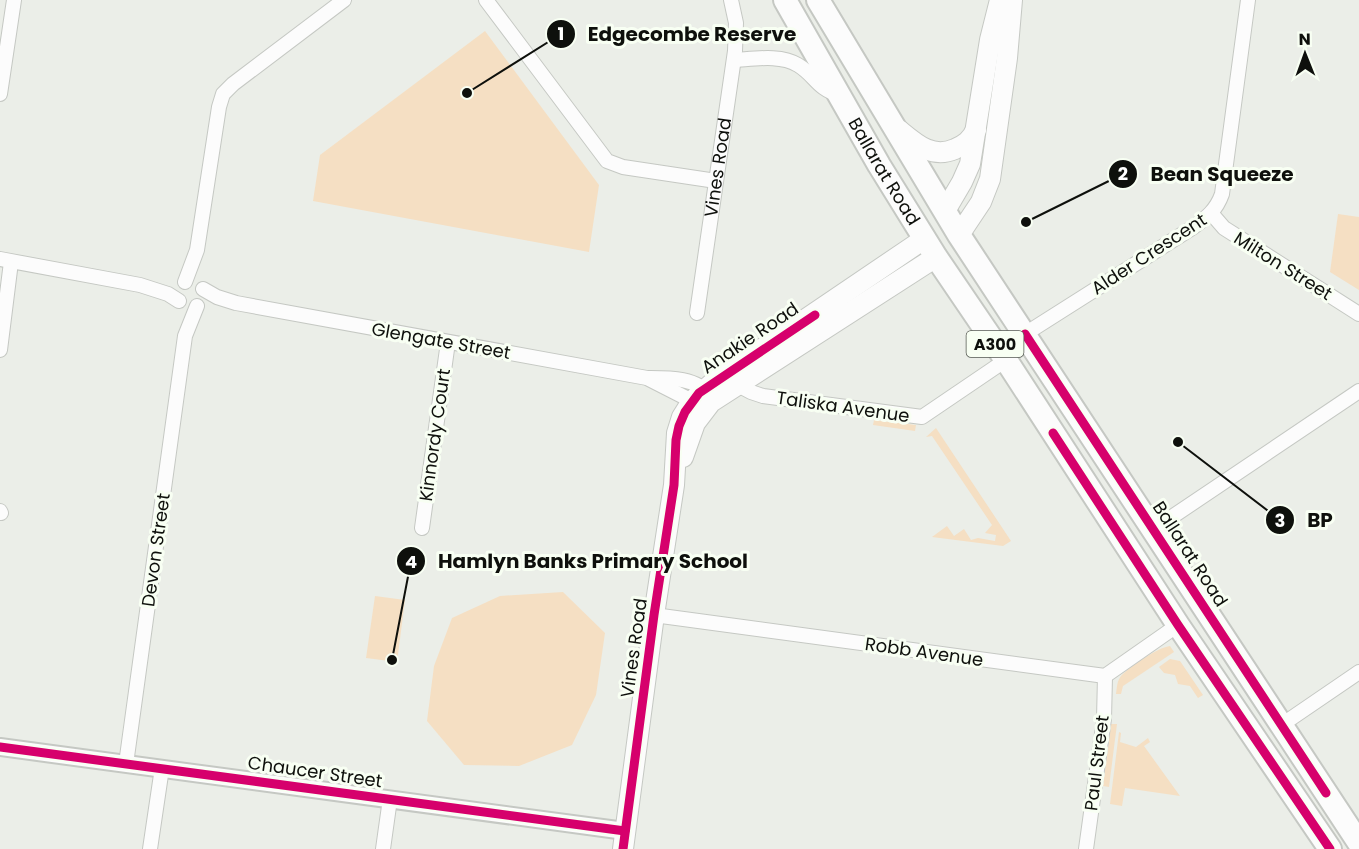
<svg xmlns="http://www.w3.org/2000/svg" width="1359" height="849" viewBox="0 0 1359 849" font-family="Poppins,sans-serif">
<style>
.green{fill:#f5dfc3}
.lines{fill:none;stroke-linecap:round;stroke-linejoin:round}
.minor-casing{stroke:#c5c8c3;stroke-width:16}
.tertiary-casing{stroke:#c5c8c3;stroke-width:20}
.secondary-casing{stroke:#c5c8c3;stroke-width:22}
.trunk-casing{stroke:#c5c8c3;stroke-width:26}
.minor{stroke:#fcfcfc;stroke-width:14}
.tertiary{stroke:#fcfcfc;stroke-width:16}
.secondary{stroke:#fcfcfc;stroke-width:20}
.trunk{stroke:#fcfcfc;stroke-width:22}
.cycleway-casing{stroke:#f8fff3;stroke-width:13}
.cycleway{stroke:#d6006c;stroke-width:9}
.labels{text-anchor:middle;stroke-width:6;stroke-linejoin:round;paint-order:stroke}
.shield{fill:#f8fff3;stroke:#545851;stroke-width:1.5}
.shield-label{font-size:16px;font-weight:bold;fill:#0e100c}
.street-label{font-size:18px;fill:#0e100c;stroke:#f8fff3}
.leader{fill:none;stroke:#0e100c;stroke-width:2}
.callout-dot{fill:#0e100c;stroke:#f8fff3;stroke-width:2}
.mark-label{font-size:18px;text-anchor:middle;font-weight:bold;fill:#fff}
.callout-label{font-size:20px;text-anchor:middle;font-weight:bold;fill:#0e100c;stroke:#f8fff3;stroke-width:6;stroke-linejoin:round;paint-order:stroke}
</style>
<rect width="100%" height="100%" fill="#ebeee8"/>
<!-- green -->
<g class="green">
<polygon points="485,31 599,185 589,252 313,201 320,155"/>
<polygon points="1338,214 1359,217 1359,290 1330,272"/>
<polygon points="874,420 916,425 915,431 873,425"/>
<polygon points="936,428 1011,541 1003,546 932,537 947,526 954,536 964,529 971,540 978,538 995,541 996,535 985,533 992,525 932,436 926,437"/>
<polygon points="563,592 605,633 596,695 572,745 519,766 464,765 427,721 434,666 452,618 500,596"/>
<polygon points="375,596 405,600 397,662 366,658"/>
<path d="M1170 646 1174 652 1123 686 1121 694H1116C1117 687 1117 681 1121 676 1129 667 1159 647 1170 646Z"/>
<polygon points="1170,659 1180,661 1203,695 1198,698 1190,686 1178,684 1175,675 1164,673 1159,667"/>
<polygon points="1111,724 1117,724 1109,787 1103,786"/>
<polygon points="1119,732 1121,733 1120,742 1136,747 1148,738 1150,742 1144,746 1180,796 1125,788 1122,806 1110,804"/>
</g>
<g class="lines">
<!-- minor casing -->
<g class="minor-casing">
<g id="minor">
<polyline points="486,0 607,161 623,167 716,181"/>
<path d="M734 60C753 59 781 54 798 65 816 76 816 88 839 95"/>
<polyline points="0,94 14,0"/>
<polyline points="1211,213 1224,228 1359,314"/>
<polyline points="0,259 140,285 168,294 179,301"/>
<polyline points="185,282 197,250 219,107 223,94 233,84 344,0"/>
<path d="M203 289 217 297 236 303 647 378C667 378 697 377 710 396"/>
<path id="s1" d="M697 313 735 51 736 23 731 0"/>
<path d="M1025 334 1192 228C1206 218 1216 211 1222 194L1248 0"/>
<polyline points="0,350 11,262"/>
<polyline points="649,379 698,404"/>
<polyline points="736,384 751,392 763,396 922,417 1006,360"/>
<polyline points="0,511 1,513"/>
<polyline points="422,528 448,342"/>
<polyline points="1154,529 1359,391"/>
<polyline points="654,615 1105,676 1178,625"/>
<polyline points="1280,726 1359,672"/>
<polyline points="126,764 185,336 197,306"/>
<polyline points="150,849 162,768"/>
<polyline points="383,849 390,799"/>
<polyline points="1086,849 1104,719 1105,676"/>
</g>
</g>
<!-- tertiary casing -->
<g class="tertiary-casing">
<polyline id="tertiary" points="0,747 625,831"/>
</g>
<!-- secondary casing -->
<g class="secondary-casing">
<g id="secondary">
<path d="M899 130C916 144 932 159 955 149 965 145 971 140 976 130"/>
<polyline points="945,211 962,182 970,164 990,40 1000,0"/>
<polyline points="959,235 981,202 990,179 1007,58 1012,0"/>
<polyline points="683,457 695,423 711,402 936,257"/>
<polyline points="623,849 654,615 674,485 677,433 682,417 692,401 716,380 924,239"/>
</g>
</g>
<!-- trunk casing -->
<g class="trunk-casing">
<g id="trunk">
<path id="s2" d="M785 0 879 165 936 257 1006 360 1178 625 1330 849"/>
<polyline points="818,0 959,235 1359,843"/>
</g>
</g>
<!-- minor -->
<use href="#minor" class="minor"/>
<!-- tertiary -->
<use href="#tertiary" class="tertiary"/>
<!-- secondary -->
<use href="#secondary" class="secondary"/>
<!-- trunk -->
<use href="#trunk" class="trunk"/>
<!-- cycleway casing -->
<g class="cycleway-casing">
<g id="cycleway">
<polyline points="1025,334 1326,793"/>
<polyline points="1053,433 1178,625 1330,849"/>
<polyline points="0,747 625,831"/>
<polyline points="623,849 654,615 674,485 676,440 679,426 685,412 699,393 815,315"/>
</g>
</g>
<!-- cycleway -->
<use href="#cycleway" class="cycleway"/>
</g>
<g class="labels">
<!-- shield labels -->
<rect class="shield" x="966.5" y="331" width="57" height="26" rx="4.5"/>
<g class="shield-label">
<text x="995" y="350">A300</text>
</g>
<!-- street labels -->
<g class="street-label">
<text dy="6" stroke="none"><textPath href="#s1" startOffset="147">Vines Road</textPath></text>
<text dy="6" stroke="none"><textPath href="#s2" startOffset="198">Ballarat Road</textPath></text>
<text transform="translate(1149 254) rotate(-33)" y="6">Alder Crescent</text>
<text transform="translate(1283 266) rotate(32)" y="6">Milton Street</text>
<text transform="translate(750 338) rotate(-34)" y="6">Anakie Road</text>
<text transform="translate(441 341) rotate(10)" y="6">Glengate Street</text>
<text transform="translate(843 407) rotate(8)" y="6">Taliska Avenue</text>
<text transform="translate(435 435) rotate(-82)" y="6">Kinnordy Court</text>
<text transform="translate(156 550) rotate(-82)" y="6">Devon Street</text>
<text transform="translate(1190 554) rotate(57)" y="6">Ballarat Road</text>
<text transform="translate(634 648) rotate(-82)" y="6">Vines Road</text>
<text transform="translate(924 652) rotate(8)" y="6">Robb Avenue</text>
<text transform="translate(1097 763) rotate(-83)" y="6">Paul Street</text>
<text transform="translate(315 772) rotate(8)" y="6">Chaucer Street</text>
</g>
</g>
<!-- callouts -->
<path class="leader" d="M467 93L561 34M1026 222L1123 174M1178 442L1280 520M392 660L411 561"/>
<g class="callout-dot">
<circle cx="467" cy="93" r="6"/>
<circle cx="1026" cy="222" r="6"/>
<circle cx="1178" cy="442" r="6"/>
<circle cx="392" cy="660" r="6"/>
<circle cx="561" cy="34" r="15"/>
<circle cx="1123" cy="174" r="15"/>
<circle cx="1280" cy="520" r="15"/>
<circle cx="411" cy="561" r="15"/>
</g>
<g class="mark-label">
<text x="561" y="40">1</text>
<text x="1123" y="180">2</text>
<text x="1280" y="527">3</text>
<text x="411" y="568">4</text>
</g>
<g class="callout-label">
<text x="692" y="41">Edgecombe Reserve</text>
<text x="1222" y="181">Bean Squeeze</text>
<text x="1320" y="527">BP</text>
<text x="593" y="568">Hamlyn Banks Primary School</text>
</g>
<!-- north arrow -->
<g transform="translate(1305 54) rotate(359)" stroke="#f8fff3" stroke-width="4.5" paint-order="stroke">
<path d="M0-4.5L10 22L0 15L-10 22Z" fill="#0e100c"/>
<text y="-9" font-size="16" font-weight="bold" text-anchor="middle" fill="#0e100c">N</text>
</g>
</svg>
